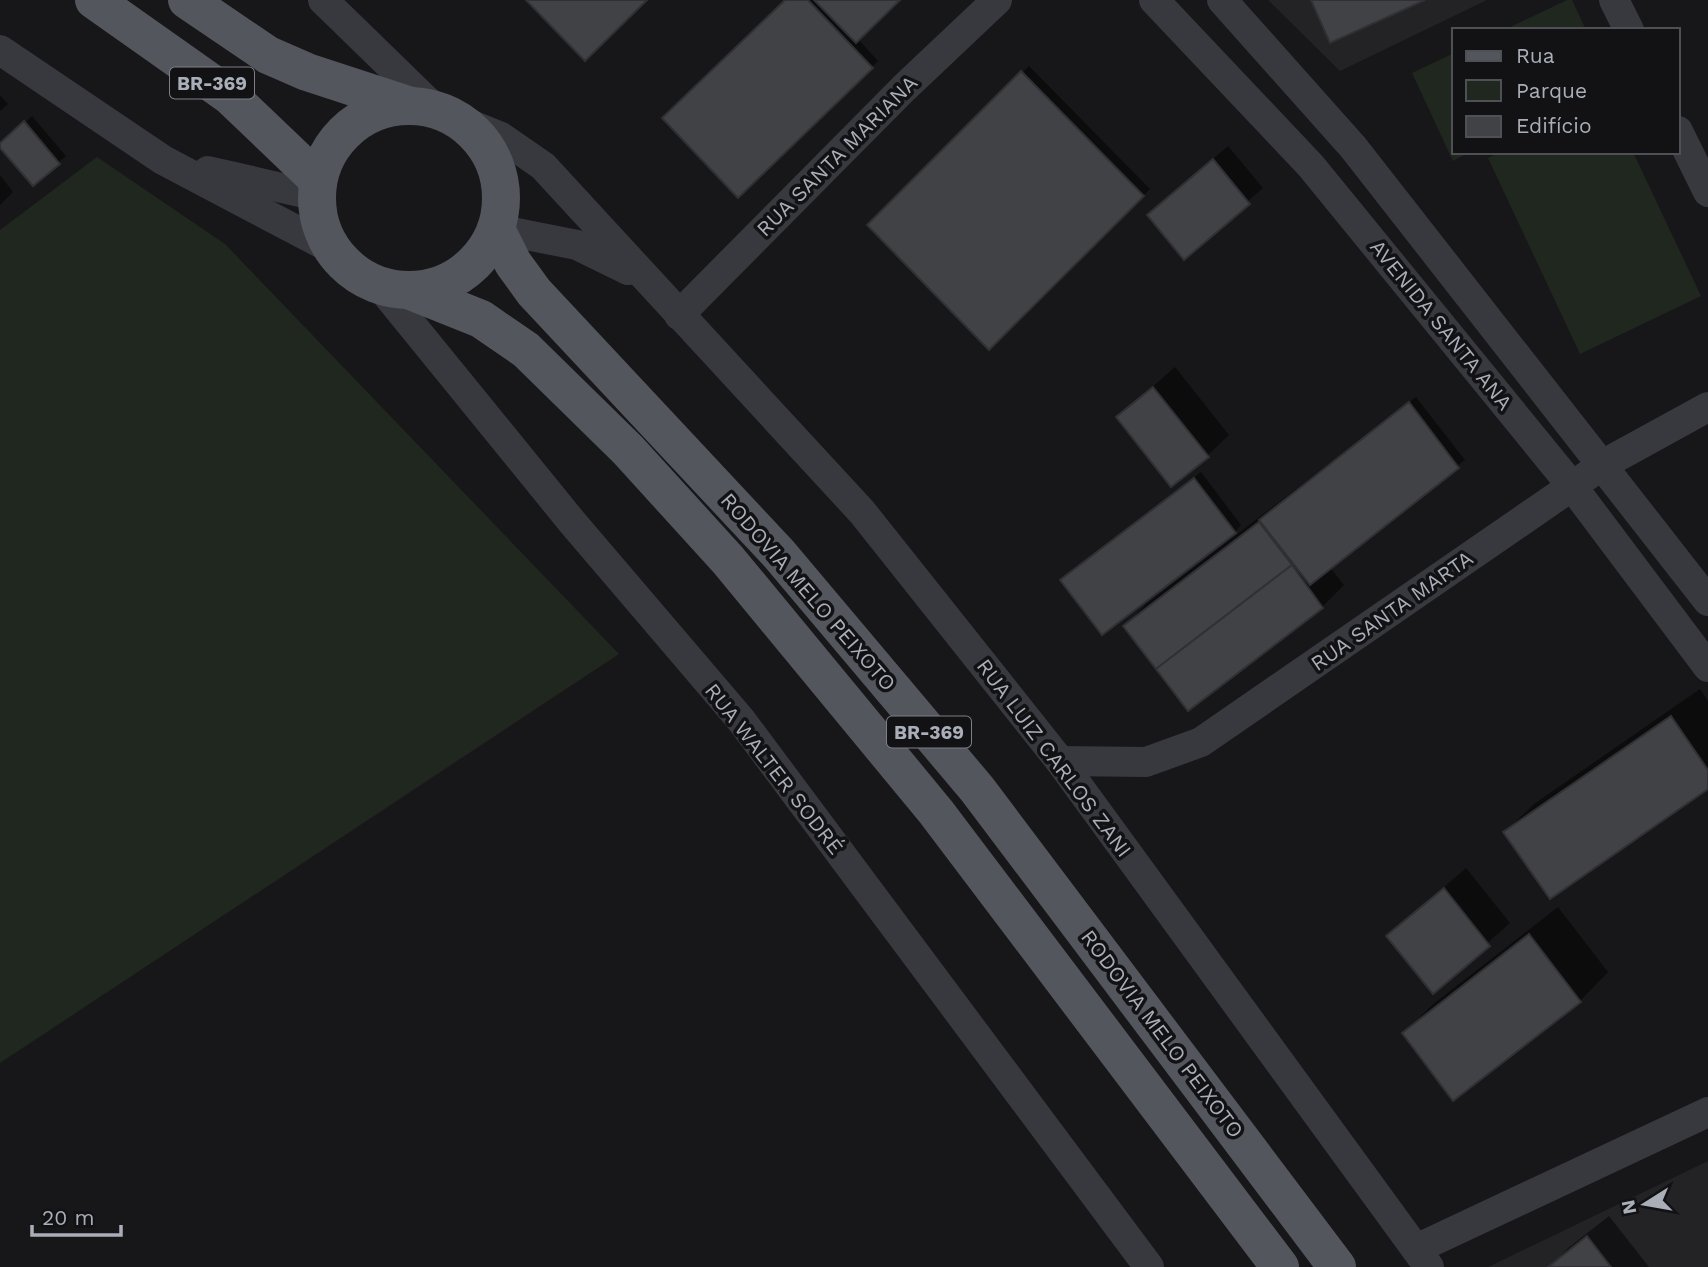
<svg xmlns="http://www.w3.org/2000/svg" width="1708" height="1267" viewBox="0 0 1708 1267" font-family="'Work Sans',sans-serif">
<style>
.built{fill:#232326}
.green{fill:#1f271f}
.shadow{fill:#0007}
.building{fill:#414246;stroke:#313135;stroke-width:2}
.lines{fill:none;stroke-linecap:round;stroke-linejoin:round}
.minor{stroke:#38393e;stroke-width:30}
.major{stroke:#54565d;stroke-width:38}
.labels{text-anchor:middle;stroke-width:7;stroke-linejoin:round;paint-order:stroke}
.shield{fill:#121214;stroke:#7c7f87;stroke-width:2}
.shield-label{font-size:19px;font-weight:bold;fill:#a9aeb8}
.street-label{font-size:21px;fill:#a9aeb8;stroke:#121214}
</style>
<rect width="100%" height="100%" fill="#171719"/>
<!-- built -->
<g class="built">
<polygon points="1268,0 1487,0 1340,71"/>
<polygon points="1708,1161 1708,1267 1488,1267"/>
</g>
<!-- green -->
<g class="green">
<polygon points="1567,0 1572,0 1586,30 1504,30"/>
<polygon points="1454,53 1454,152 1470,152 1453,161 1412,73"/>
<polygon points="1500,152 1633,152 1701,296 1580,354 1488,158"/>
<polygon points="97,157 225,244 619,654 0,1063 0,230"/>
</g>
<!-- shadow -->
<g class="shadow">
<polygon points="787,0 897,0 858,39 878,61 738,196"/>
<polygon points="1029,66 1150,189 989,348 869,225"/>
<polygon points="0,95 8,104 0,111"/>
<polygon points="32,116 66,156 33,184 0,145"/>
<polygon points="1228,146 1263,188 1184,257 1163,201"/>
<polygon points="0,175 13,192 0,205"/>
<polygon points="1175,367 1229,435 1207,456 1118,417"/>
<polygon points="1416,397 1465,460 1330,567 1344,585 1322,607 1188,709 1125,626 1146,604"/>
<polygon points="1201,472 1241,525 1235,532 1069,573"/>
<polygon points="1700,689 1708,701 1708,787 1505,832 1534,804"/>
<polygon points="1466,868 1510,923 1433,991 1388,936"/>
<polygon points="1558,907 1608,972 1580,1001 1404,1033 1432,1005"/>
<polygon points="1609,1216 1649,1267 1550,1267 1568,1248"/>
</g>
<!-- building -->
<g class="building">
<polygon points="526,0 647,0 585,61"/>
<polygon points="785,0 808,0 873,68 738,198 662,118"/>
<polygon points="814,0 900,0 856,43"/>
<polygon points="1311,0 1425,0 1330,43"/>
<polygon points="1021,71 1144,196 989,350 867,225"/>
<polygon points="24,121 60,164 33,186 0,148 0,143"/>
<polygon points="1213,159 1250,204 1184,260 1147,215"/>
<polygon points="1153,387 1209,457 1171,487 1116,417"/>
<polygon points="1409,402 1459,468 1310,585 1259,520"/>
<polygon points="1194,478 1236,533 1102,635 1060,580"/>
<polygon points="1259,522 1292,565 1156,669 1123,626"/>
<polygon points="1292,565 1323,608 1188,711 1156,669"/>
<polygon points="1671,716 1708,770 1708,789 1550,899 1503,832"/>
<polygon points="1444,888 1490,946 1433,994 1386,936"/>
<polygon points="1529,934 1581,1002 1453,1101 1402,1033"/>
<polygon points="1587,1236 1611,1267 1548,1267"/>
</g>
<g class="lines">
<!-- minor -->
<g class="minor">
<polyline points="323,0 435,109"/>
<polyline points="1154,0 1311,166 1572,486 1708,667"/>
<polyline points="1222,0 1353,147 1708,601"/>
<polyline points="1614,0 1629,30"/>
<polyline points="0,50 163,160 332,249"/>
<polyline points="459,120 501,137 543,166 862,512 1060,761 1429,1267"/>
<polyline points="1678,131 1708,192"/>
<polyline points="208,171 317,196"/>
<polyline points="496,229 577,245 628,270"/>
<polyline points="380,286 572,522 741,720 1149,1267"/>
<polyline points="679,315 904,88 997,0"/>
<polyline points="1060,761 1146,762 1201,742 1604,464 1708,407"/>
<polyline points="1416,1249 1708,1112"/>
</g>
<!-- major -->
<g class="major">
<polyline points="94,0 230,96 318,180"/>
<polyline points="187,0 268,55 307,72 408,105"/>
<circle cx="409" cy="198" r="92"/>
<polyline points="496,229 513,263 534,292 779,554 977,789 1337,1267"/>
<polyline points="411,291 481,319 526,350 628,450 728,560 936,812 1280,1267"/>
</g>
</g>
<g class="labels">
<!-- shield labels -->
<g class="shield">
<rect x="170" y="67.5" width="84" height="31" rx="5"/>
<rect x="887" y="716.5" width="84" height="31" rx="5"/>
</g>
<g class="shield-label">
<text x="212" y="90">BR-369</text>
<text x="929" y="739">BR-369</text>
</g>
<!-- street labels -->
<g class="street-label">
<text transform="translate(837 156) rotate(-45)" y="7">RUA SANTA MARIANA</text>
<text transform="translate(1441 325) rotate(51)" y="7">AVENIDA SANTA ANA</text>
<text transform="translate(808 592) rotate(49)" y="7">RODOVIA MELO PEIXOTO</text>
<text transform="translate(1392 611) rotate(-35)" y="7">RUA SANTA MARTA</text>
<text transform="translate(1054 758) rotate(53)" y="7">RUA LUIZ CARLOS ZANI</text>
<text transform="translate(774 769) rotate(52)" y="7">RUA WALTER SODRÉ</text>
<text transform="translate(1162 1034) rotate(53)" y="7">RODOVIA MELO PEIXOTO</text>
</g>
</g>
<!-- legend -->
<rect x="1452" y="28" width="228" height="126" fill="#121214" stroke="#4e5056" stroke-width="2"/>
<rect x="1466" y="51" width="35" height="10" fill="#54565d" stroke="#4e5056" stroke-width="2"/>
<text x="1516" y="63" font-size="21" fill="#a9aeb8">Rua</text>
<rect x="1466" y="80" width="35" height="21" fill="#1f271f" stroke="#4e5056" stroke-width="2"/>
<text x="1516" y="98" font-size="21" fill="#a9aeb8">Parque</text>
<rect x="1466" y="116" width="35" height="21" fill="#414246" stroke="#4e5056" stroke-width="2"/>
<text x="1516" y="133" font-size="21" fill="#a9aeb8">Edifício</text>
<!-- north arrow -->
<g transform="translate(1645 1204) rotate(259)" stroke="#121214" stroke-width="5" paint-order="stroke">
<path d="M0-5L12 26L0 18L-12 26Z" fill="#a9aeb8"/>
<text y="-10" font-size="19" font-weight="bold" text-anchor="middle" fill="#a9aeb8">N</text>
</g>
<!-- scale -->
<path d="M32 1225v10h89v-10" fill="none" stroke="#a9aeb8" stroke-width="3.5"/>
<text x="42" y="1225" font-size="21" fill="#a9aeb8" stroke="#121214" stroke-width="5" paint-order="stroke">20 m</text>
</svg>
